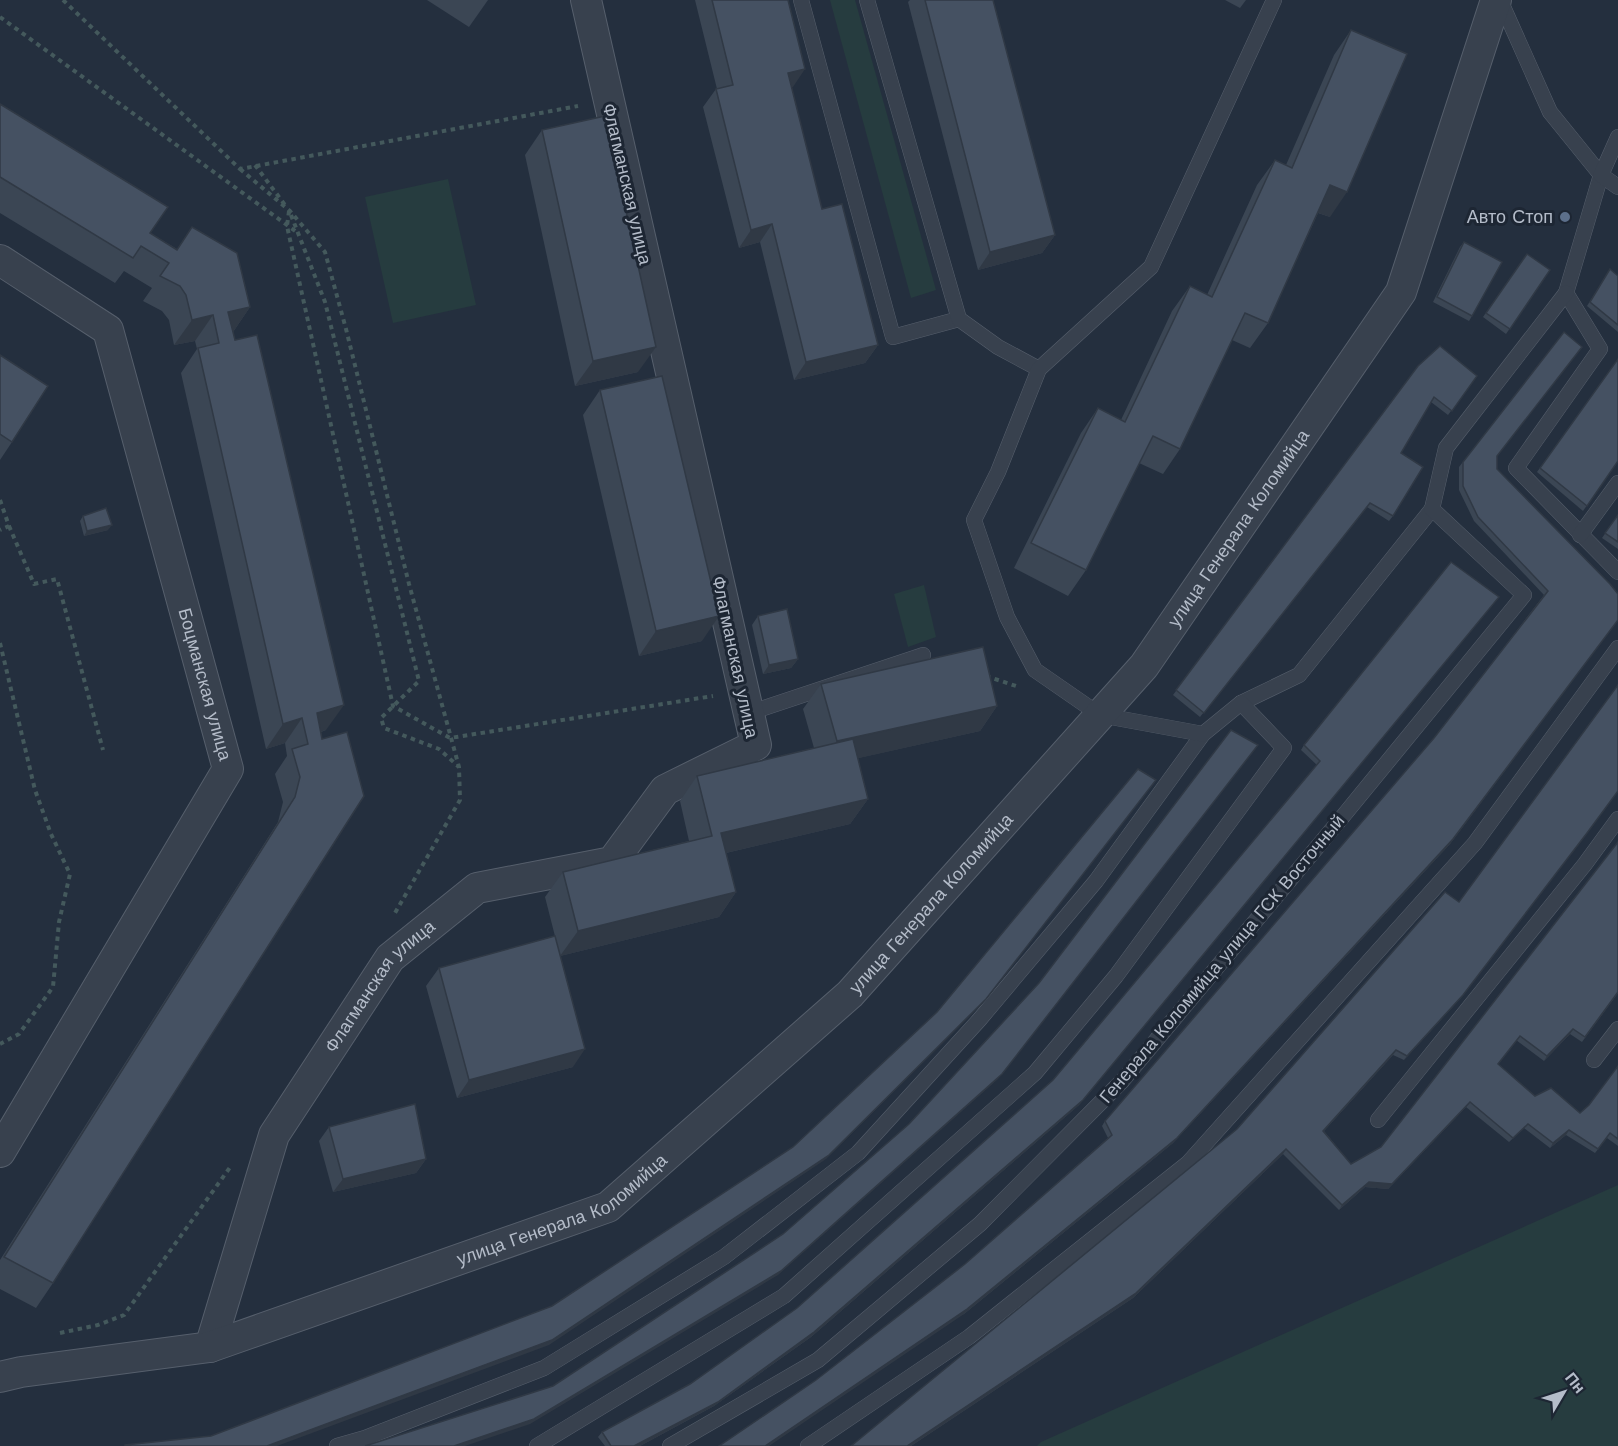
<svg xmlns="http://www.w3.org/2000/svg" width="1618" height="1446" viewBox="0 0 1618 1446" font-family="'Work Sans',sans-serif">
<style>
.green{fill:#263c3f}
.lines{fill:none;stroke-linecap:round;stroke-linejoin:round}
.lane-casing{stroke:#565f6c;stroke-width:16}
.street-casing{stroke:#565f6c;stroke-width:32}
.path{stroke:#44595c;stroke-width:4;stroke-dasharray:4.5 4.5;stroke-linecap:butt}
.lane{stroke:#38414e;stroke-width:15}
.street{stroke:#38414e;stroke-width:30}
.wall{fill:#3b4654}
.shaded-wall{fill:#303945}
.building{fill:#455162;stroke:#303945;stroke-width:1.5}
.service-dot{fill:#5c6f8a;stroke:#1d2633;stroke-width:2}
.labels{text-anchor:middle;stroke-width:6;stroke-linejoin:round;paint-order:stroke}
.street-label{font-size:18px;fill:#b4bcc9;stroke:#1d2633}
.poi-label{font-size:18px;fill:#b4bcc9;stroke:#1d2633;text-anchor:end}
</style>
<rect width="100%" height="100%" fill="#242f3e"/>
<!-- green -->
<g class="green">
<polygon points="830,0 855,0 936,290 911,298"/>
<polygon points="448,179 476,305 393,323 365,197"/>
<polygon points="924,585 936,637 908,647 894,594"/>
<polygon points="1618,1185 1618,1446 1037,1446 1041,1442"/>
</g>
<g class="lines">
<!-- lane casing -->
<g class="lane-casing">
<g id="lane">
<polyline points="801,0 893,337 959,319"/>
<polyline points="867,0 959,319 998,347 1039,369"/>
<polyline points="1500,0 1550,112 1601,175 1566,293 1600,349 1516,468 1618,572"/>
<polyline points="1618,137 1601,175 1618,187"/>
<polyline points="1580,535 1618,483"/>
<polyline points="1241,703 1299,675 1432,509"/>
<polyline points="749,713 923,655"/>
<polyline points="1594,1060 1618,1029"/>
<polyline points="1378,1120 1585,864 1618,819"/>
<polyline points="337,1446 365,1438 544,1368 724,1257 858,1153 980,1019 1096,881 1203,734"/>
<polyline points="537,1446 784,1296 1035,1073 1116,976 1284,748 1241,703 1203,734 1100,715 1035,670 1007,617 974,520 998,472 1039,369 1151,267 1274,0"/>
<polyline points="670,1446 818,1360 980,1224 1123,1080 1344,815 1524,595 1432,509 1446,448 1566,293"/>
<polyline points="808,1446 969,1337 1188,1163 1475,843 1618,648"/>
</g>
</g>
<!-- street casing -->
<g class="street-casing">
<g id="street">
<path id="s1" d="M0 260 108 330 228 769 0 1152"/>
<path id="s2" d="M210 1347 274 1135 390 958 477 888 612 862 665 790 756 745 586 0"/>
<path id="s3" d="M0 1377 21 1372 210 1347 608 1207 850 994 1144 666 1401 292 1496 0"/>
</g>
</g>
<!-- path -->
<g class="path">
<polyline points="63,0 240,169 578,106"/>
<polyline points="0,17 298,233"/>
<polyline points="255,165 285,205"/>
<polyline points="240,169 290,211 325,252 346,329 409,584 459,767 460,800 395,913"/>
<polyline points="289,211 287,226 393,706 450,738 713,696"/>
<polyline points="291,215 325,302 419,681 381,718 384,728 439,749 459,767"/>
<polyline points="0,500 9,526 0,530"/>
<polyline points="9,526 34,584 57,579 103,750"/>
<polyline points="0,643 35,790 51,834 70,874 59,922 53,987 19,1034 0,1044"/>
<polyline points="986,676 1019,687"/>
<polyline points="60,1333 98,1325 124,1315 231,1166"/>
</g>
<!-- lane -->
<use href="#lane" class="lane"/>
<!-- street -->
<use href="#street" class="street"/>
</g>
<!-- wall -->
<g class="wall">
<polygon points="427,0 488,0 469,27"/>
<polygon points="695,0 788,0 793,87 791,87 822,209 878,345 865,363 794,380 760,242 739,248 703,107 716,89 717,89"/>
<polygon points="910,0 993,0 1055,235 1042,253 978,270 908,2"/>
<polygon points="1225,0 1246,0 1240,8"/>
<polygon points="1351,30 1330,217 1318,213 1268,323 1250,348 1232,340 1180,449 1163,474 1139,463 1086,570 1068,596 1014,568 1081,433 1098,408 1121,420 1172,311 1190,286 1207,295 1257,185 1275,160 1286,165 1334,55"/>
<polygon points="0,104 150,233 177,249 192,227 250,307 233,332 326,730 321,732 322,739 347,732 53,1283 36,1308 0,1289 0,1260 278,822 283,802 275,774 287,756 285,743 266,749 181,373 197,349 195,341 174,345 169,320 162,311 143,301 152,288 124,271 115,283 0,213"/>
<polygon points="542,130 638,372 575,386 525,155"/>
<polygon points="1464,242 1472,316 1469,321 1433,302 1460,247"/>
<polygon points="1527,254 1550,270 1506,334 1483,317"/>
<polygon points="1610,269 1618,276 1618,332 1587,306"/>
<polygon points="1564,332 1497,457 1497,469 1618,620 1450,844 1173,1143 964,1314 816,1380 965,1264 1108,1138 1102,1126 1105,1121 1434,738 1544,595 1474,521 1459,490 1459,467"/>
<polygon points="0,355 12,442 0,460"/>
<polygon points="1618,359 1618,461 1583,511 1537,472"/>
<polygon points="1418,366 1477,376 1448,415 1431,402 1401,453 1393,516 1389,521 1367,507 1200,717 1173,695"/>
<polygon points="600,390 702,641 639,656 583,415"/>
<polygon points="1618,515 1618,549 1602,538"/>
<polygon points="83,516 108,530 84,536 80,521"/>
<polygon points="1499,597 1079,1105 811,1337 714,1406 640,1446 605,1446 598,1437 602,1432 690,1384 797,1308 1053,1080 1317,765 1301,750 1304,745"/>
<polygon points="758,616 798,659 791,668 763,674 752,625"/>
<polygon points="821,684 997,706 980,731 858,758 868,799 850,824 726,853 736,892 719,917 560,956 573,1067 457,1098 426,986 439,968 557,944 545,897 563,872 689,841 680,801 697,776 814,748 803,709"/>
<polygon points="1618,842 1618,993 1582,1042 1570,1034 1544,1061 1516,1040 1498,1064 1535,1096 1580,1113 1589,1105 1618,1066 1618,1146 1607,1138 1595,1153 1566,1135 1550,1148 1524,1128 1509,1142 1466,1107 1388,1189 1365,1187 1339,1210 1283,1154 1133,1298 911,1446 851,1446 1459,1000 1404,1060 1393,1055 1324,1131 1351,1164 1381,1147"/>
<polygon points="329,1127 426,1159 416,1173 333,1192 319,1141"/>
</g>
<!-- shaded-wall -->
<g class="shaded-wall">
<polygon points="805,69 793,87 775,91 788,73"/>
<polygon points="1330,185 1347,192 1330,217 1313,211"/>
<polygon points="772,224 760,242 739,248 751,230"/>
<polygon points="1055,235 1042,253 978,270 990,252"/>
<polygon points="250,307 233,332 228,312"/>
<polygon points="213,315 195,341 174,345 192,320"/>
<polygon points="878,345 865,363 794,380 806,362"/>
<polygon points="656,347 638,372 575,386 593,361"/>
<polygon points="112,525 108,530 84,536 87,531"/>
<polygon points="1499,597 1079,1105 811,1337 714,1406 640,1446 634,1446 1083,1100"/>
<polygon points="719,616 702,641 639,656 656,631"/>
<polygon points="1618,620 1450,844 1173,1143 964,1314 769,1446 765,1446 967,1309"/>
<polygon points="798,659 791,668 763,674 769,665"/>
<polygon points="344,705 326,730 306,736 317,713"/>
<polygon points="997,706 980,731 819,767 837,741"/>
<polygon points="302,718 285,743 266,749 283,724"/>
<polygon points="1258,745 998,1079 778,1275 530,1424 465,1446 454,1446 781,1271"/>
<polygon points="1156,780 982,1004 826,1159 549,1345 277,1446 267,1446 552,1340 829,1155"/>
<polygon points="868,799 850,824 704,858 721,833"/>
<polygon points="1584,837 1459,1000 1404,1060 1407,1056"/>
<polygon points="736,892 719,917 560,956 578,931"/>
<polygon points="1573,1029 1570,1034 1544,1061 1547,1056"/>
<polygon points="585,1049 573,1067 457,1098 469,1080"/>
<polygon points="1396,1050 1393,1055 1320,1135 1323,1131"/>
<polygon points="1470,1102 1466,1107 1388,1189 1365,1187 1339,1210 1342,1205 1369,1182"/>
<polygon points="1569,1130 1566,1135 1550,1148 1553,1143"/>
<polygon points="1286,1149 1283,1154 1133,1298 911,1446 907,1446"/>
<polygon points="426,1159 416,1173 333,1192 343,1179"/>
</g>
<!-- building -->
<g class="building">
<polygon points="712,0 788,0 805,69 788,73 822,209 842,204 878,345 806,362 772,224 751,230 716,89 733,85"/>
<polygon points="925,0 993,0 1055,235 990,252"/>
<polygon points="1351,30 1407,54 1347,192 1330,185 1268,323 1245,313 1180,449 1153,436 1086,570 1031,543 1098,408 1125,422 1190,286 1212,297 1275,160 1292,168"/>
<polygon points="0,104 168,207 150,233 177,250 192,227 237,253 250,307 228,312 235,340 257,335 344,705 317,713 322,739 347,732 364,796 53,1283 4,1257 295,797 300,777 292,749 308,744 302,718 283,724 198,348 219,343 213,315 192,320 186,295 180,286 160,276 169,263 141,246 133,258 0,177"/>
<polygon points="605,116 656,347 593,361 542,130"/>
<polygon points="1464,242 1502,262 1472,316 1437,297"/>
<polygon points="1527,254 1550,270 1510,329 1486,313"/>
<polygon points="1610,269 1618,276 1618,325 1590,302"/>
<polygon points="1564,332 1582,347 1497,456 1497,469 1610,584 1618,594 1618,620 1453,839 1177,1138 967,1309 765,1446 719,1446 816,1380 965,1264 1112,1135 1105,1121 1434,738 1548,591 1478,517 1463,486 1463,462"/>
<polygon points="1440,346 1477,376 1452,411 1434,397 1401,453 1423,467 1393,516 1370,503 1204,713 1176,690 1418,366"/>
<polygon points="0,355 48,386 12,442 0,434"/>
<polygon points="1618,359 1618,461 1587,506 1540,468"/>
<polygon points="662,376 719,616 656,631 600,390"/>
<polygon points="106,508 112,525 87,531 83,516"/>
<polygon points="1618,515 1618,542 1605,533"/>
<polygon points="1451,562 1499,597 1083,1100 814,1332 718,1402 634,1446 611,1446 602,1432 690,1384 797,1308 1053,1080 1320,761 1304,745"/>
<polygon points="787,609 798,659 769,665 758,616"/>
<polygon points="983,647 997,706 837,741 821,684"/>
<polygon points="1618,685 1618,791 1587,833 1463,995 1407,1056 1396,1050 1323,1131 1351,1164 1381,1147 1618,842 1618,992 1585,1037 1573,1029 1547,1056 1520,1036 1498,1064 1535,1096 1551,1088 1580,1113 1589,1105 1618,1066 1618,1139 1610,1133 1598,1149 1569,1130 1553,1143 1528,1124 1513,1138 1470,1102 1392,1184 1369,1182 1342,1205 1286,1149 1136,1293 907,1446 851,1446 1237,1129 1445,892 1459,902"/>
<polygon points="1231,730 1258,745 1002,1074 781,1271 534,1419 454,1446 365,1446 553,1386 783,1234 909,1124 1039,983"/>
<polygon points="853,739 868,799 721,833 736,892 578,931 563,872 712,836 697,776"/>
<polygon points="1138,769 1156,780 986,999 829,1155 552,1340 267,1446 125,1446 125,1445 211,1436 552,1306 793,1147 937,1012"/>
<polygon points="555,936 585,1049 469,1080 439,968"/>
<polygon points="415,1104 426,1159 343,1179 329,1127"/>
</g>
<!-- markers -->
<circle class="service-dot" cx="1565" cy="217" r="6"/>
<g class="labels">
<!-- street labels -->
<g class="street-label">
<text transform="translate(627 184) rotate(77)" y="6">Флагманская улица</text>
<text dy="6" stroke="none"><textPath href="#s3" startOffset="1564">улица Генерала Коломийца</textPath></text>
<text transform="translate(735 657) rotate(78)" y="6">Флагманская улица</text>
<text dy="6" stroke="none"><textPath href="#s1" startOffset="496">Боцманская улица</textPath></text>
<text dy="6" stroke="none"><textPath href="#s3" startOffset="1078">улица Генерала Коломийца</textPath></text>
<text transform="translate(1222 959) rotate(-50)" y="6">Генерала Коломийца улица ГСК Восточный</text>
<text dy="6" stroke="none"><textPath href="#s2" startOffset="405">Флагманская улица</textPath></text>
<text dy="6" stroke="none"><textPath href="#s3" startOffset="592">улица Генерала Коломийца</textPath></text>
</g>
<!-- poi labels -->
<g class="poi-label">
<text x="1553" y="223">Авто Стоп</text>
</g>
</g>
<!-- north arrow -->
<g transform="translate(1564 1392) rotate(51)" stroke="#1d2633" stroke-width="4.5" paint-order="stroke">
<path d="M0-4.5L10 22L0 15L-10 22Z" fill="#b4bcc9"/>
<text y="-9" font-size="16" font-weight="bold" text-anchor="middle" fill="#b4bcc9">Пн</text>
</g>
</svg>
